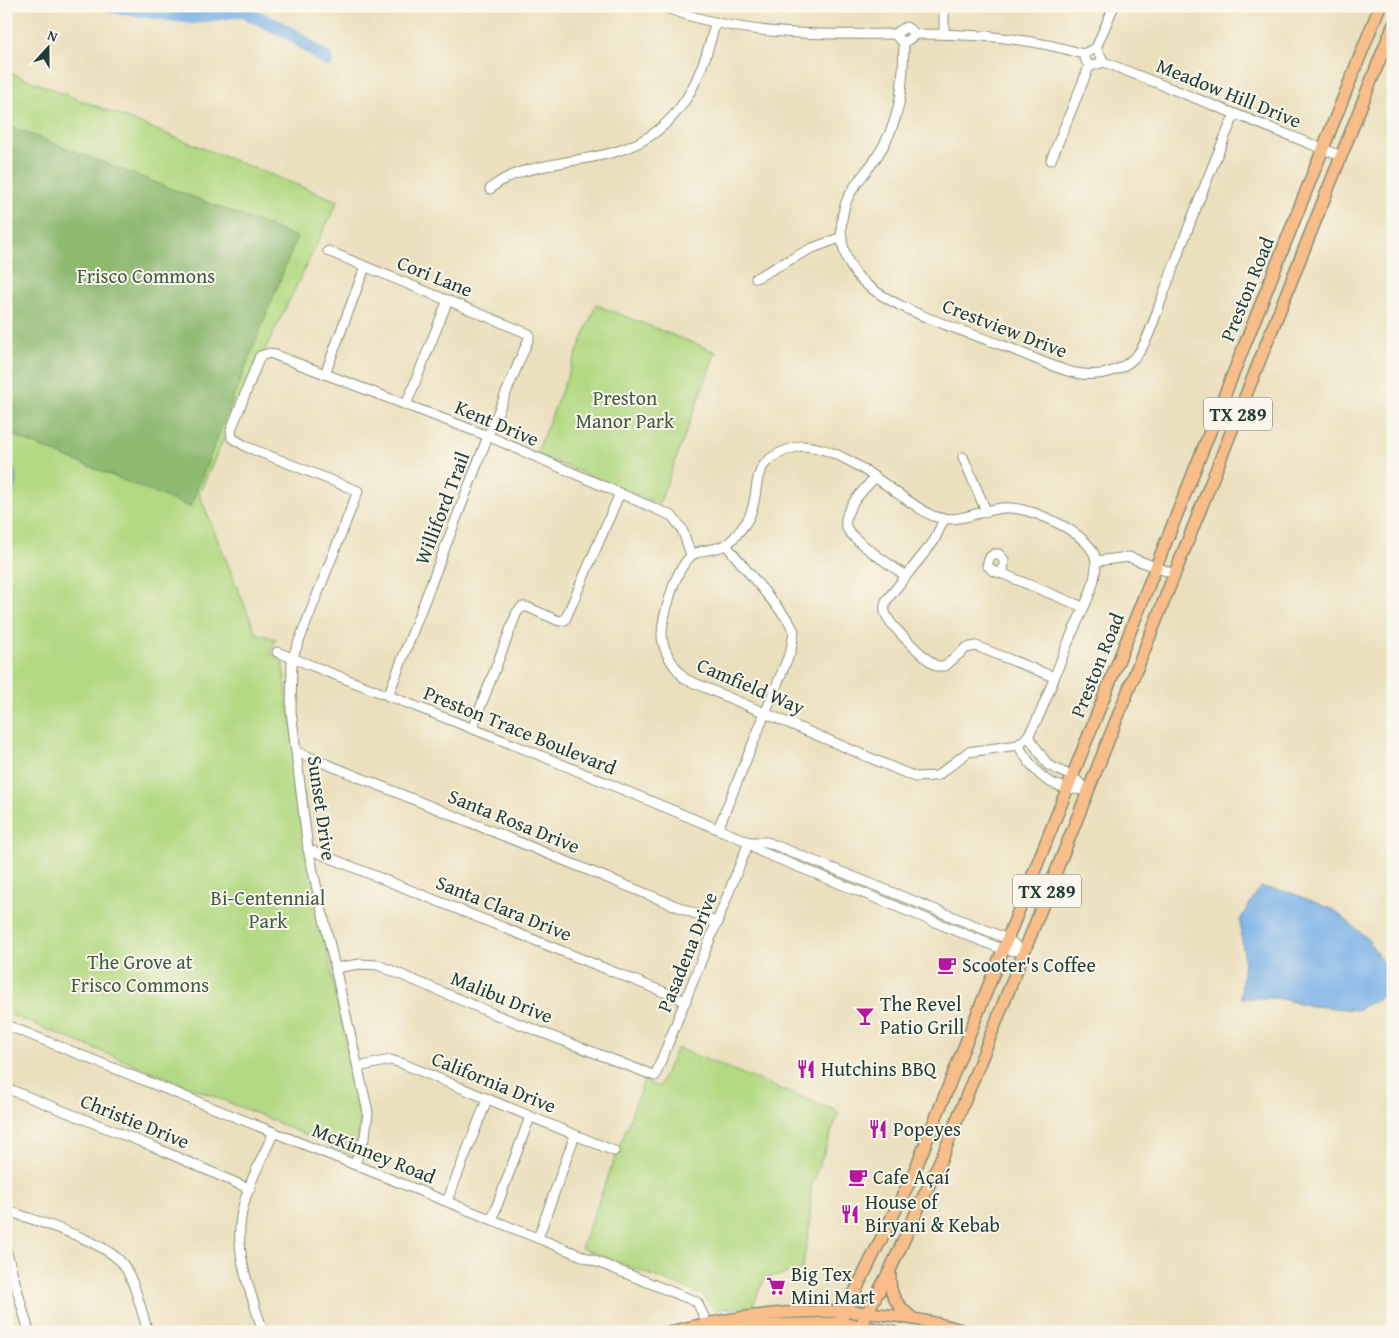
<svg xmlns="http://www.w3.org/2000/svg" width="1399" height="1338" viewBox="0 0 1399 1338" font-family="'Gentium Book Plus',serif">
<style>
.green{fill:#b3d983;stroke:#698b5c}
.forest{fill:#8eb971;stroke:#567b52}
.water{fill:#76afe6;stroke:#4a768d}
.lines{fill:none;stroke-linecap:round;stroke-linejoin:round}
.river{stroke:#76afe6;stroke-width:14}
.minor-casing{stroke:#858e78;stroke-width:11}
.major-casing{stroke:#858e78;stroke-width:14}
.minor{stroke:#fff;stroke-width:9}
.major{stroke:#f8bd89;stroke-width:11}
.labels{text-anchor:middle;stroke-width:4;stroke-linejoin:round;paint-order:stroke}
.shield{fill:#fbf7ec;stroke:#61756b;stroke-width:1}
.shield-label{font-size:19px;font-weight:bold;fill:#1f3d34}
.street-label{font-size:20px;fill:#1f3d34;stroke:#fbf7ec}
.park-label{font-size:20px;fill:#3d5c44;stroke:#fbf7ec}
.poi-label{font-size:20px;fill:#1f3d34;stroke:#fbf7ec;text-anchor:start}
</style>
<rect width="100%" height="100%" fill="#fbf7ec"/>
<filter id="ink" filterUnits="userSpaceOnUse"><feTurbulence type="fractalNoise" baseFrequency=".02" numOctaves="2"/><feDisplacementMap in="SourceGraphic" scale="10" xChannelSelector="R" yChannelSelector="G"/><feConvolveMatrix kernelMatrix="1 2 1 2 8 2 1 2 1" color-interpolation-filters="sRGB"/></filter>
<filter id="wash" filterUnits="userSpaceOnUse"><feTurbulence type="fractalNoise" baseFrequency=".0096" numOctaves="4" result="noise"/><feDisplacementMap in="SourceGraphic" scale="20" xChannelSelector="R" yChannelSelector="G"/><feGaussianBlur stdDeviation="1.12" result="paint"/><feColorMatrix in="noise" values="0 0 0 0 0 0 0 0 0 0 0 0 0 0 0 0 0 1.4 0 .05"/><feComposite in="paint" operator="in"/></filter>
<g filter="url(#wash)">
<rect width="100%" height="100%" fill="#ebe0bd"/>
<!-- green -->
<g class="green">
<polygon points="6,71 338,201 242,397 199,494 256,633 276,639 270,653 282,660 332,977 363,1117 353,1156 260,1115 6,1013"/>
<polygon points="596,305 716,352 659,504 536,454"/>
<polygon points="677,1048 839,1112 811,1187 810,1223 802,1270 765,1278 752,1307 714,1309 703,1295 581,1248 644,1081 659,1087"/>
</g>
<!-- forest -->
<polygon class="forest" points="6,125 297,237 190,507 6,433"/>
<!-- water -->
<g class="water">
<path d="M6 457C21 472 16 490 6 505Z"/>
<polygon points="1260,887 1289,892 1334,910 1368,939 1385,967 1387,994 1357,1010 1312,1006 1277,998 1241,998 1244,958 1240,920"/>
</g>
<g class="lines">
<!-- river -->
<polyline class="river" points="112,6 192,17 241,10 290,33 327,60"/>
</g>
</g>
<g filter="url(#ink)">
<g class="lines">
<!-- minor casing -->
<g class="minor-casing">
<g id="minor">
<path d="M662 6C736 36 815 35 894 34"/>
<path d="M916 34 904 43 894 34 906 27 916 34C973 34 1028 37 1083 54"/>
<polyline points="944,34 944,6"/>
<path d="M904 43C903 89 901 123 874 161 863 176 848 191 844 209 838 231 842 256 856 274 882 307 965 331 1004 346 1028 355 1051 367 1075 373 1097 377 1119 373 1135 357 1147 346 1157 311 1163 295 1186 234 1208 173 1235 114"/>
<polyline points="1096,48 1114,6"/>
<polyline points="1104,62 1089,67 1083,54 1096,48 1104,62 1341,156"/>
<polyline points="1051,160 1089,67"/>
<path d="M490 189C506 174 530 169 550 165 572 160 596 158 618 151 679 132 701 81 715 24"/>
<polyline points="328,251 529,334 529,338 488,436 388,696"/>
<polyline points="756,278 810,249 842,237"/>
<polyline points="325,374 365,267"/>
<polyline points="406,405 448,300"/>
<path d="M801 446C837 446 876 478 904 498 914 504 923 512 933 516 961 526 984 506 1011 508 1034 509 1096 535 1096 563 1096 589 1080 614 1070 638 1058 666 1049 695 1036 722L1028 736 1018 745 968 752 937 776 915 777 685 679C655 645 659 633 671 593 674 581 682 564 691 556 700 548 717 551 727 544 733 540 738 533 742 528 770 493 736 461 801 446Z"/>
<polyline points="963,457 986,511"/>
<path d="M875 477C865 489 843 508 846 526 849 539 894 567 906 576"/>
<path d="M944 519 934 541 886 601C885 604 884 608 885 612 888 625 925 658 936 666H945L966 648 976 646 1054 677"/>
<polygon points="994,554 999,554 1004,560 1003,574 993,571 987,565 990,557"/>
<polyline points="1096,561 1129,557 1174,574"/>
<polyline points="1003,574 1083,607"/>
<polyline points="277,652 532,752 749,842 767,842 1008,939 1023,951"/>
<polyline points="472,729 517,612 522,607 527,607 559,621 565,620 620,493"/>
<polyline points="1028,736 1048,765 1073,777 1087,790"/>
<path d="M1018 745C1037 777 1049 789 1087 790"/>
<polyline points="297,752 718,923"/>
<polyline points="718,829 791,650 794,631 788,620 726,545"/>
<polyline points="749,842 759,851 1004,950 1023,951"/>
<polyline points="308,849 686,1001"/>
<polyline points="335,968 360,964 378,965 494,1014 655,1076 749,842"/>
<polyline points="6,1025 697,1302 709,1327"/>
<polyline points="358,1067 390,1060 401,1063 614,1151"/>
<polyline points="6,1088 154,1147 250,1189"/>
<polyline points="355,1164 365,1136 368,1112 308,849 291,711 292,659 358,491 247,447 232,438 231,430 260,356 270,353 488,436 672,516 682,529 691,555"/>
<polyline points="447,1201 487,1100"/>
<path d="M6 1210C37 1222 101 1239 122 1263 134 1278 142 1313 148 1332"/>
<polyline points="492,1219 530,1117"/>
<polyline points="6,1225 10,1211"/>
<polyline points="538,1238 575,1135"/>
<polyline points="6,1250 29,1332"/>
<path d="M263 1332C253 1298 237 1262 240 1226 242 1194 261 1161 274 1132"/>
</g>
</g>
<!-- major casing -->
<g class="major-casing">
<g id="major">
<path d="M890 1274C889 1294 895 1303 911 1317"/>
<path d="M669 1332C770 1307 869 1302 968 1332"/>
<polyline points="715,1332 769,1325 840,1323 893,1332"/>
<polyline points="835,1332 913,1175 1380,6"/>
<polyline points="857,1332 890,1270 945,1150 1393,26"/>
</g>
</g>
<!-- minor -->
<use href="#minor" class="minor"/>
<!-- major -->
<use href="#major" class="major"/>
</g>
</g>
<!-- icons -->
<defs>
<g id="cafe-bare" transform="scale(1.5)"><path d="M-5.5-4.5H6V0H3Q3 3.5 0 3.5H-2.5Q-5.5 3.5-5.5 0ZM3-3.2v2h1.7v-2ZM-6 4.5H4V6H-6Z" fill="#b5179e" stroke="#fbf7ec" stroke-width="2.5" paint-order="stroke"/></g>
<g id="bar-bare" transform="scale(1.5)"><path d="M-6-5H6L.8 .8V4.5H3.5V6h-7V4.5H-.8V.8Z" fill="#b5179e" stroke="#fbf7ec" stroke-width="2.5" paint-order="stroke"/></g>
<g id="restaurant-bare" transform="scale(1.5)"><path d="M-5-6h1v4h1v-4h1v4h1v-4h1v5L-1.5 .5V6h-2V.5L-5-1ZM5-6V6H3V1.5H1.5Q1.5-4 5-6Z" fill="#b5179e" stroke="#fbf7ec" stroke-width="2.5" paint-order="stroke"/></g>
<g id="supermarket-bare" transform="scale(1.5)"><path d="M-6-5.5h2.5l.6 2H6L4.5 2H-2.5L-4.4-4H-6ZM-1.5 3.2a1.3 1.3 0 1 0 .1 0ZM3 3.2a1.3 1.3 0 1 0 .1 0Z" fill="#b5179e" stroke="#fbf7ec" stroke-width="2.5" paint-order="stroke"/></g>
</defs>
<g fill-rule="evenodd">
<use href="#cafe-bare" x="947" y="965"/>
<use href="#bar-bare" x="865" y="1016"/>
<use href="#restaurant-bare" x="806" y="1069"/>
<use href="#restaurant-bare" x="878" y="1129"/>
<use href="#cafe-bare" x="858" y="1177"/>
<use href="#restaurant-bare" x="850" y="1214"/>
<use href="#supermarket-bare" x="776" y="1286"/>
</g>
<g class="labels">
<!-- shield labels -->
<g class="shield">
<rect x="1204" y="397.5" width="68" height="33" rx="4"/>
<rect x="1013" y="874.5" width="68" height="33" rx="4"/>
</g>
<g class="shield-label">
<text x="1238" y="421">TX 289</text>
<text x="1047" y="898">TX 289</text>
</g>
<!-- street labels -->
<g class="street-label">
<text transform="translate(1229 93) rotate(22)" y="7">Meadow Hill Drive</text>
<text transform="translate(435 276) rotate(22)" y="7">Cori Lane</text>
<text transform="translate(1247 289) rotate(-68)" y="7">Preston Road</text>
<text transform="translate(1005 328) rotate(21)" y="7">Crestview Drive</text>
<text transform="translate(497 423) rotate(23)" y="7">Kent Drive</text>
<text transform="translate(442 508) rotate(-69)" y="7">Williford Trail</text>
<text transform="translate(1097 665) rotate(-68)" y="7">Preston Road</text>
<text transform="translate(751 686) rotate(23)" y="7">Camfield Way</text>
<text transform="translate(520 730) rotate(22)" y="7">Preston Trace Boulevard</text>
<text transform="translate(322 808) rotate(82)" y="7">Sunset Drive</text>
<text transform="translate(514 821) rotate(22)" y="7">Santa Rosa Drive</text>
<text transform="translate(504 908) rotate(22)" y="7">Santa Clara Drive</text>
<text transform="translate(687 952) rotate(-68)" y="7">Pasadena Drive</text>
<text transform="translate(502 997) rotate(22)" y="7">Malibu Drive</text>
<text transform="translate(494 1082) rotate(22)" y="7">California Drive</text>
<text transform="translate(135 1121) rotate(22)" y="7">Christie Drive</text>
<text transform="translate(374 1153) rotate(22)" y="7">McKinney Road</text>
</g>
<!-- park labels -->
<g class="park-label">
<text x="146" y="283">Frisco Commons</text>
<text x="625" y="405">Preston<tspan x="625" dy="23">Manor Park</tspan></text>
<text x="268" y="905">Bi-Centennial<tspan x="268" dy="23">Park</tspan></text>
<text x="140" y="969">The Grove at<tspan x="140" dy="23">Frisco Commons</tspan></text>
</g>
<!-- poi labels -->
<g class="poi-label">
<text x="962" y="972">Scooter's Coffee</text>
<text x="880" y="1011">The Revel<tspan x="880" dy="23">Patio Grill</tspan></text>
<text x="821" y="1076">Hutchins BBQ</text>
<text x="893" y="1136">Popeyes</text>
<text x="873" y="1184">Cafe Açaí</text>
<text x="865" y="1209">House of<tspan x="865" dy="23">Biryani &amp; Kebab</tspan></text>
<text x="791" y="1281">Big Tex<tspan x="791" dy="23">Mini Mart</tspan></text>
</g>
</g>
<!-- margin -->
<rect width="1399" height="1338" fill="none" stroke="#fbf7ec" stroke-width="25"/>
<!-- north arrow -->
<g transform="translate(48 48) rotate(21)" stroke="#fbf7ec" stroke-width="4" paint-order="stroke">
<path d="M0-4L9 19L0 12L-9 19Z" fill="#1f3d34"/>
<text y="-8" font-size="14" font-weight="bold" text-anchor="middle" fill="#1f3d34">N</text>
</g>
</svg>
